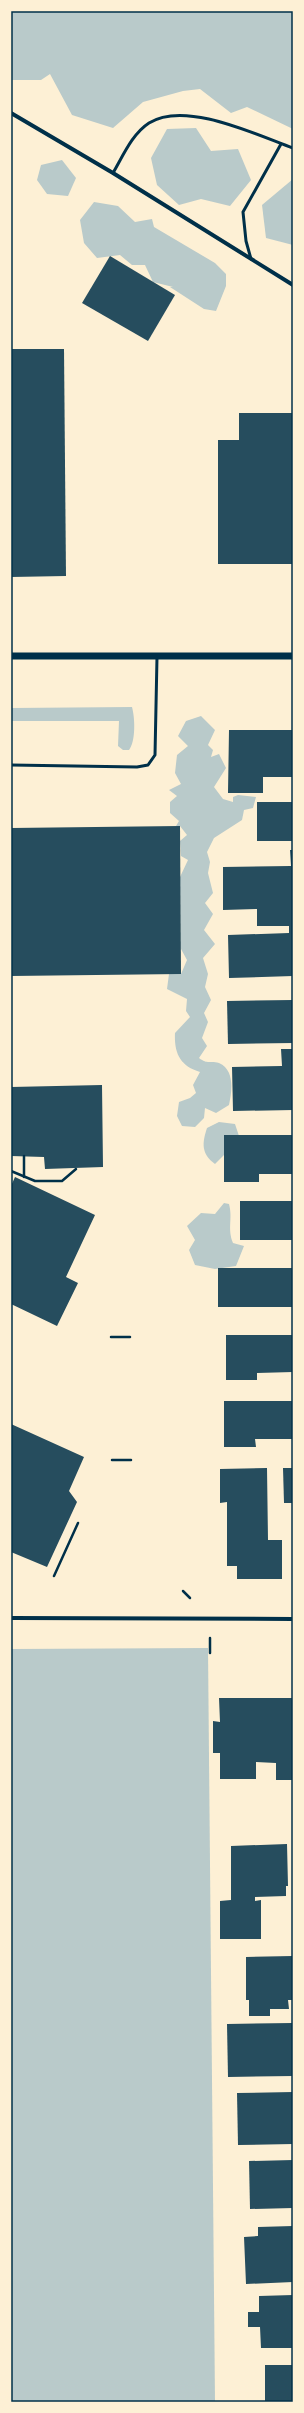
<svg xmlns="http://www.w3.org/2000/svg" width="304" height="2413" viewBox="0 0 304 2413" font-family="'Varela Round',sans-serif">
<style>
.green{fill:#b9caca}
.building{fill:#264d5e}
.lines{fill:none;stroke-linecap:round;stroke-linejoin:round}
.path{stroke:#003049;stroke-width:2.5}
.service{stroke:#003049;stroke-width:3}
.minor{stroke:#003049;stroke-width:4}
.tertiary{stroke:#003049;stroke-width:7}
.neatline{fill:none;stroke:#003049;stroke-width:1.5}
</style>
<rect width="100%" height="100%" fill="#fdf0d5"/>
<!-- green -->
<g class="green">
<polygon points="11,11 293,11 293,129 247,107 231,113 200,89 183,91 143,102 113,128 72,115 50,74 41,80 11,80"/>
<polygon points="196,128 211,151 238,149 251,180 230,206 201,199 179,205 157,185 151,158 167,129"/>
<polygon points="62,160 76,178 68,196 47,194 37,180 41,165"/>
<polygon points="293,179 293,245 266,238 262,205"/>
<polygon points="94,202 118,206 135,222 152,219 154,227 215,263 226,274 226,286 216,311 204,309 170,287 173,287 153,282 145,265 132,265 120,255 97,258 84,243 80,220"/>
<path d="M132 707C135 718 136 741 129 750H123L118 746 119 721H11V708Z"/>
<path d="M201 716 215 730 208 745 213 750 211 757 219 754 226 768 214 787 223 799 233 802V797L238 795 256 797 253 808 244 810 242 820 214 838 207 852 210 862 208 873 213 893 205 903 213 914 204 930 215 944 203 958 208 974 205 987 211 1000 204 1013 208 1022 202 1038 207 1046 199 1058C208 1065 210 1060 219 1063 235 1070 232 1091 229 1105L216 1113 205 1108 204 1118 195 1127 182 1126 177 1116 179 1102 190 1098 196 1093 193 1085 200 1072C180 1066 174 1053 175 1033L190 1017 186 1011 187 999 167 989 169 974H181L187 960 181 949 180 877 188 860 181 856 180 841 187 835 180 826H176L179 821 170 813V802L177 796 169 790 181 784 175 773 177 755 188 746 178 736 186 721Z"/>
<path d="M219 1122 235 1124 240 1139 215 1164C201 1154 202 1143 207 1128Z"/>
<path d="M224 1203 229 1204C233 1219 227 1228 233 1243L244 1246 236 1266 215 1269 195 1265 189 1250 195 1240 187 1226 201 1213 215 1214Z"/>
<polygon points="208,1648 215,2402 11,2402 11,1649"/>
</g>
<!-- building -->
<g class="building">
<polygon points="110,256 175,295 148,341 82,303"/>
<polygon points="11,349 64,349 66,576 11,577"/>
<polygon points="239,413 293,413 293,564 218,564 218,440 239,440"/>
<polygon points="229,730 293,730 293,777 263,777 263,793 228,793"/>
<rect x="257" y="802" width="36" height="39"/>
<polygon points="180,826 181,974 11,976 11,828"/>
<polygon points="290,850 293,850 293,976 229,978 228,935 289,933 289,926 257,926 257,909 223,910 223,867 291,866"/>
<polygon points="293,1000 293,1043 228,1044 227,1001"/>
<polygon points="281,1049 293,1049 293,1110 233,1111 232,1067 282,1066"/>
<polygon points="102,1085 103,1167 45,1169 44,1157 11,1156 11,1087"/>
<polygon points="224,1135 293,1135 293,1174 259,1174 259,1182 224,1182"/>
<polygon points="15,1177 95,1215 66,1277 78,1283 57,1326 11,1304 11,1186"/>
<rect x="240" y="1201" width="53" height="39"/>
<rect x="218" y="1268" width="75" height="39"/>
<polygon points="226,1335 293,1335 293,1372 257,1373 257,1380 226,1380"/>
<polygon points="224,1401 293,1401 293,1439 255,1439 256,1447 224,1447"/>
<polygon points="11,1424 84,1457 69,1491 77,1502 47,1567 11,1552"/>
<polygon points="267,1468 268,1540 282,1540 282,1579 237,1579 237,1566 227,1566 227,1502 220,1503 220,1469"/>
<polygon points="283,1468 293,1468 293,1503 284,1503"/>
<polygon points="219,1698 293,1698 293,1780 276,1780 276,1763 256,1762 256,1779 220,1779 220,1753 213,1753 213,1721 220,1722"/>
<polygon points="287,1844 288,1886 286,1886 286,1896 255,1897 255,1901 261,1900 261,1939 220,1939 220,1901 231,1900 231,1846"/>
<polygon points="293,1956 293,2000 288,2000 289,2009 270,2009 270,2016 249,2016 249,2000 246,2000 246,1957"/>
<polygon points="293,2023 293,2076 228,2077 227,2024"/>
<polygon points="293,2092 293,2144 238,2145 237,2093"/>
<polygon points="293,2160 293,2208 250,2209 249,2161"/>
<polygon points="293,2226 293,2282 246,2284 244,2237 258,2236 258,2227"/>
<polygon points="293,2295 293,2348 261,2348 260,2327 248,2327 248,2312 259,2312 259,2296"/>
<rect x="265" y="2365" width="28" height="37"/>
</g>
<g class="lines">
<!-- path -->
<g class="path">
<polyline points="24,1156 24,1177"/>
<polyline points="11,1171 35,1181 62,1181 76,1169"/>
<polyline points="111,1337 130,1337"/>
<polyline points="112,1460 131,1460"/>
<polyline points="54,1576 78,1523"/>
<polyline points="183,1591 190,1598"/>
<polyline points="210,1638 210,1653"/>
</g>
<!-- service -->
<g class="service">
<path d="M113 173C123 156 132 134 149 123 185 100 257 135 293 148"/>
<polyline points="251,259 246,241 243,212 281,144"/>
<polyline points="11,765 137,767 148,765 155,755 157,657"/>
</g>
<!-- minor -->
<g class="minor">
<polyline points="11,113 113,173 293,285"/>
<polyline points="11,1618 293,1619"/>
</g>
<!-- tertiary -->
<polyline class="tertiary" points="11,656 293,656"/>
</g>
<!-- border -->
<rect width="304" height="2413" fill="none" stroke="#fdf0d5" stroke-width="24"/>
<rect x="12" y="12" width="280" height="2389" class="neatline"/>
</svg>
